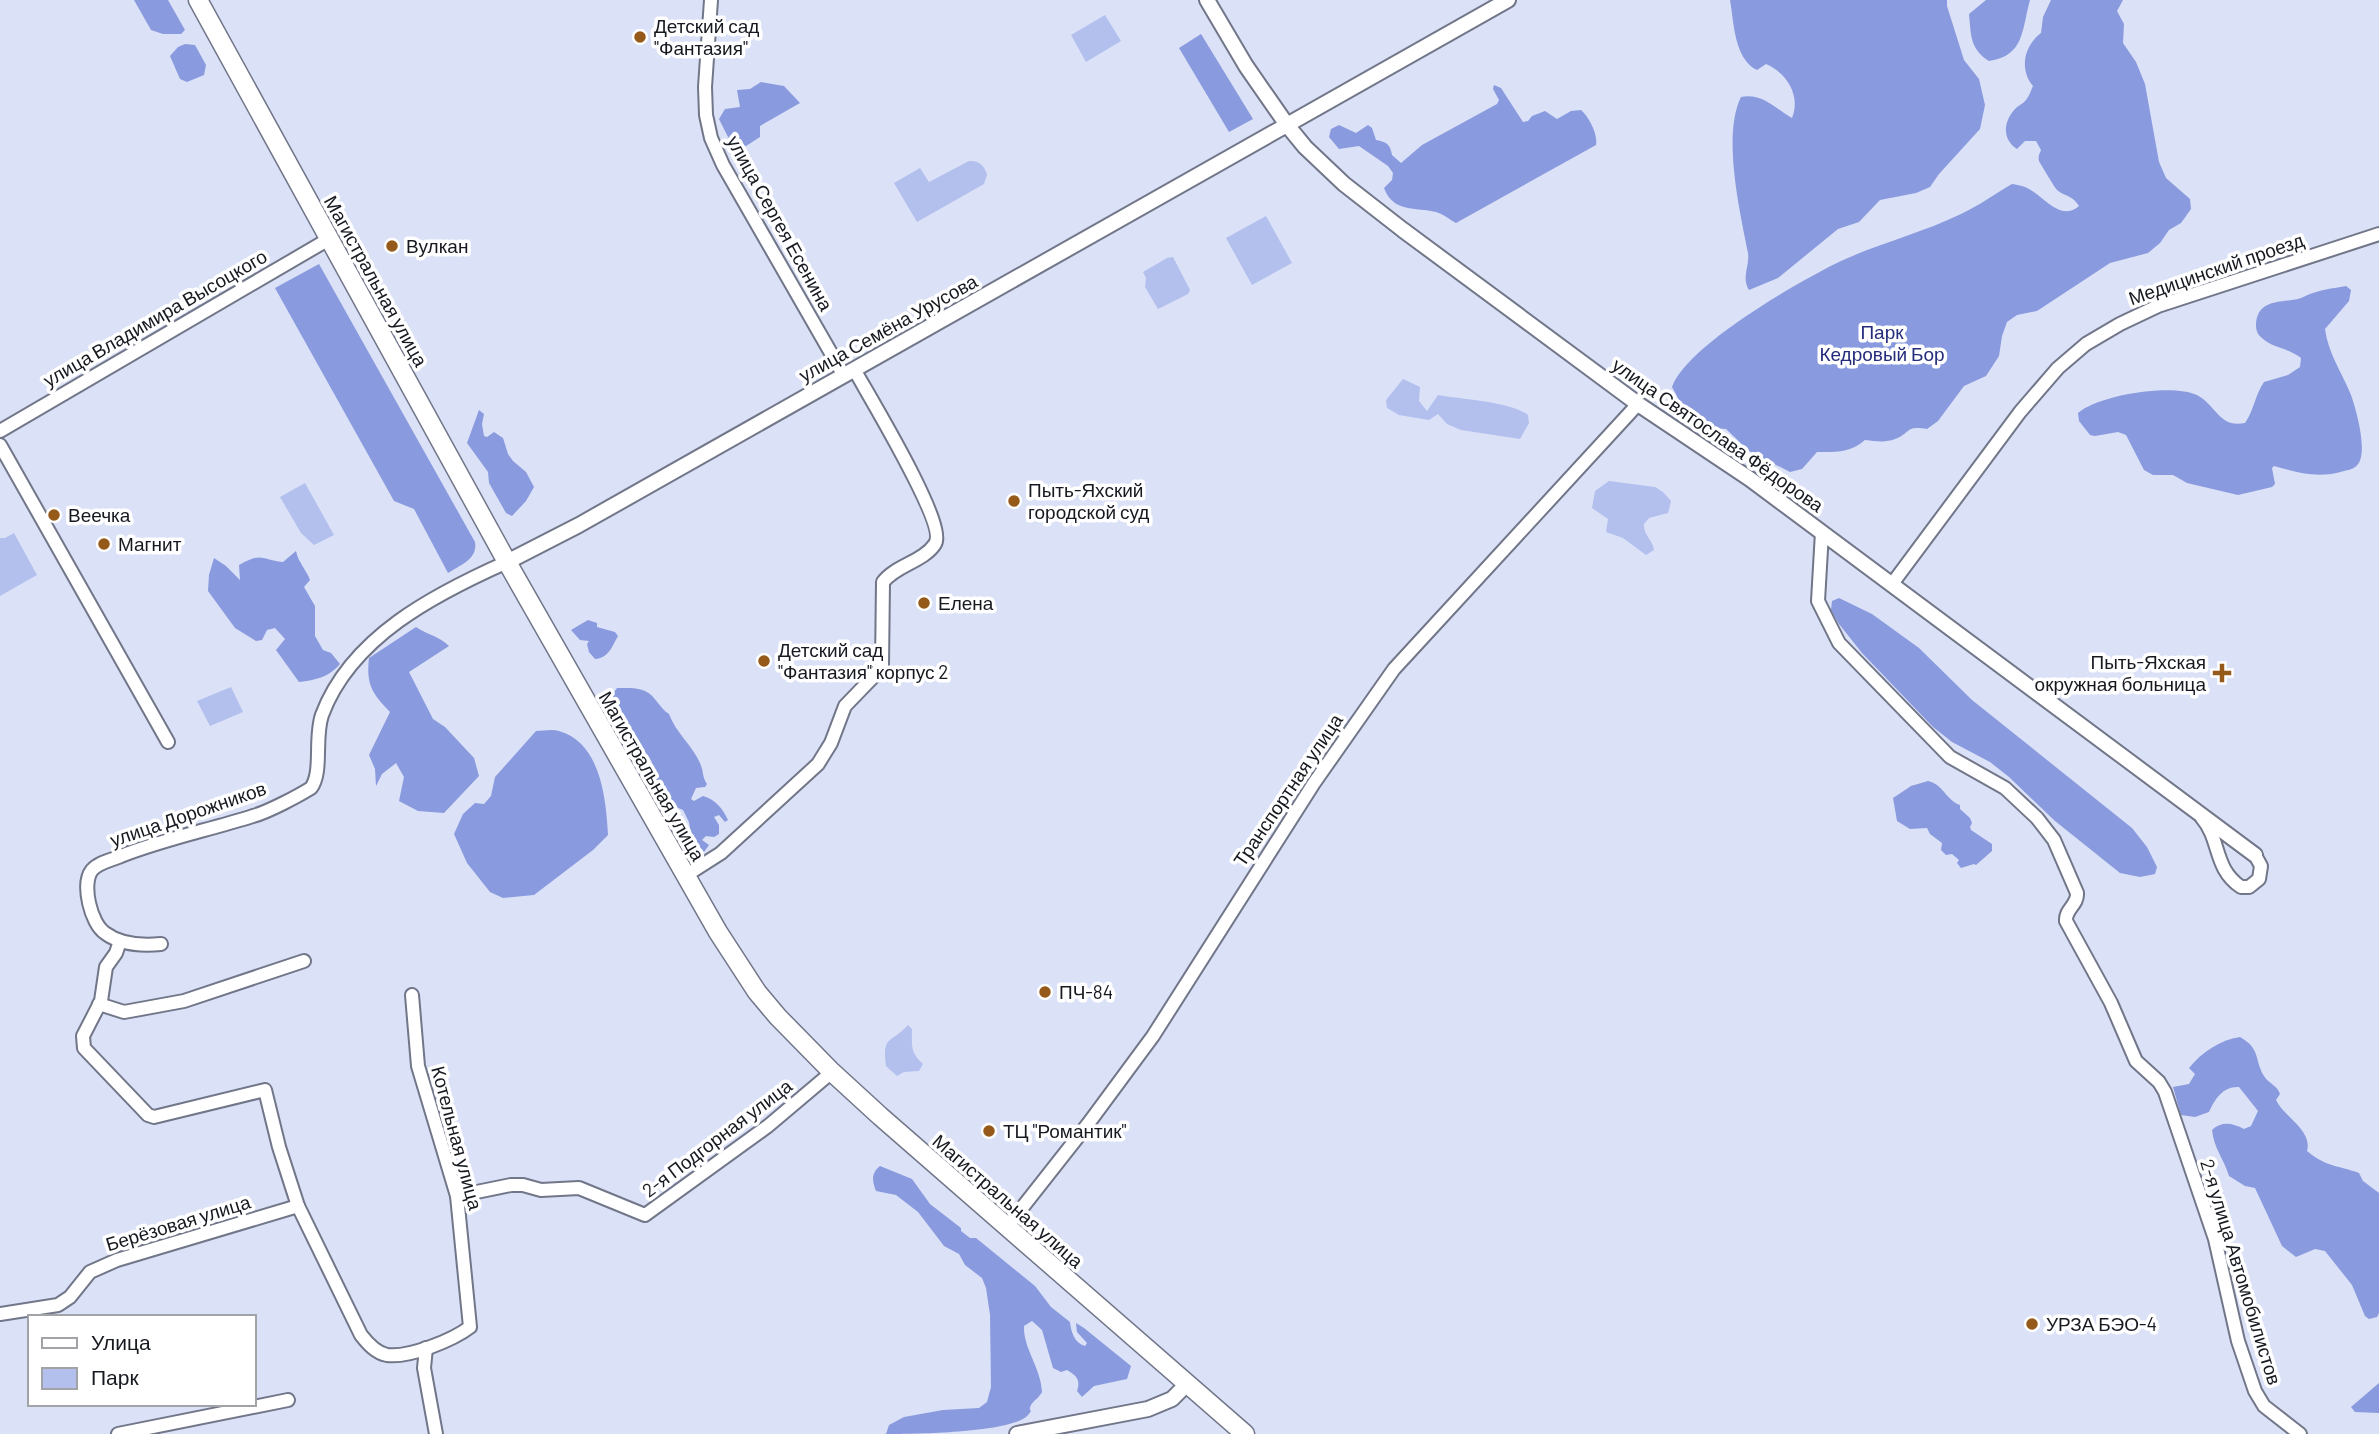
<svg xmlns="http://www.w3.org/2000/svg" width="2379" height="1434" viewBox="0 0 2379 1434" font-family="Barlow,sans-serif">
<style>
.green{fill:#b3c0ee}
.forest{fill:#899ade}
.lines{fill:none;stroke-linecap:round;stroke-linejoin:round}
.minor-casing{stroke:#717689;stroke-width:16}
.tertiary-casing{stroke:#717689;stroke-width:18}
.secondary-casing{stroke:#717689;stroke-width:21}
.minor{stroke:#fff;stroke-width:12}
.tertiary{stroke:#fff;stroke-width:14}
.secondary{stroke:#fff;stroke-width:18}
.poi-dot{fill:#955a19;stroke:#fff;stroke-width:2.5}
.labels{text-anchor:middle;stroke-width:7;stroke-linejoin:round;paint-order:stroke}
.poi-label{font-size:19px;fill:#171920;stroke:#fff;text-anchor:start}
.street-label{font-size:19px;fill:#171920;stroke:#fff}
.park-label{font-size:19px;fill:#252c7b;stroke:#fff}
</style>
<rect width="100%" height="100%" fill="#dbe1f7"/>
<!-- green -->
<g class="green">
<polygon points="1105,15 1121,41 1086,62 1071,35"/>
<path d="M969 161C979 160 985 166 987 175L984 184 917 222 894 183 920 168 929 182Z"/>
<polygon points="1266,216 1292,263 1252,285 1226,238"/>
<polygon points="1173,257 1190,290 1188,294 1158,309 1145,287 1146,278 1143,272 1167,258"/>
<path d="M1403 379 1420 387 1419 401 1427 411 1438 395C1460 399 1512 402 1528 415L1529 423 1520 439 1461 430 1447 424 1438 414 1429 420 1399 415 1387 408 1386 400Z"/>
<path d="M1609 481 1655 487 1663 492 1671 501 1668 513 1649 518 1644 524C1643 535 1653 540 1654 550L1646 555 1623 538 1606 532 1608 519 1592 508 1595 491Z"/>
<polygon points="305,483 334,535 314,545 301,533 280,497"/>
<polygon points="14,533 37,575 0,596 0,538 5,538"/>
<polygon points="231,687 243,712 210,726 197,701"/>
<path d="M908 1025 912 1029C912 1046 910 1052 923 1064L919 1071 904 1072 897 1076 886 1066C882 1034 891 1044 908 1025Z"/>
</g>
<!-- forest -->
<g class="forest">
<polygon points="134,0 168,0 185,30 181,34 163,34 151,30"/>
<path d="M1730 0H1947V6L1964 60 1979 79 1985 105 1980 129 1939 174 1930 187 1916 193 1880 200 1859 222 1838 229 1778 278 1749 290C1741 277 1750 266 1748 253 1740 212 1722 135 1741 97 1763 93 1774 108 1792 118 1801 96 1787 73 1766 64L1757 70C1734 59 1734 22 1730 0Z"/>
<path d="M1986 0H2030C2022 28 2025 56 1989 61 1970 49 1971 35 1969 14Z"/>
<path d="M2051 0H2123L2117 11 2124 24 2123 43 2136 62 2145 84 2159 162 2166 178 2190 199 2191 209 2181 223 2169 230 2160 243 2148 253 2110 263 2037 311 2017 315 2007 322 2002 336 1999 356 1986 376 1964 386 1938 421 1927 429C1905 425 1911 433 1895 439 1885 443 1876 441 1865 440 1850 453 1836 452 1817 452L1802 469 1790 472 1749 451 1726 429 1712 428 1679 400 1672 387C1686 346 1801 280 1841 261 1880 243 1922 233 1961 214 1978 206 1995 194 2012 184 2018 185 2024 186 2029 189 2045 198 2061 222 2079 206 2072 195 2066 197 2057 190 2055 188 2040 163 2039 161 2038 156 2039 155 2041 150L2036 141H2025L2017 149C2002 139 2003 122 2015 109 2019 105 2025 103 2028 97 2030 94 2031 90 2033 86 2019 69 2024 46 2041 33L2043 17Z"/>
<polygon points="1201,34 1253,119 1229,132 1179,48"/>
<polygon points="185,44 195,45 206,65 204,75 187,82 180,79 170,56 178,47"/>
<polygon points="761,82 784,86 800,103 760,126 760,137 746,146 730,141 719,119 725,109 740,107 737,90 750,89"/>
<path d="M1494 85 1501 88 1523 122 1528 121 1532 116 1545 111 1557 119 1571 111 1581 110C1589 117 1598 134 1596 145L1456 223C1449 219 1443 214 1436 212 1416 207 1393 213 1384 188L1392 180 1393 173 1388 166 1359 146 1339 149 1329 137 1331 129 1339 125 1356 133 1368 125 1372 128 1376 140C1387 142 1390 144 1392 155L1401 163 1422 145 1497 104 1499 100 1493 89Z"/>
<path d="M319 264 475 542C478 559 460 565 448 573L414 509 394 501 275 288Z"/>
<path d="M2346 286 2351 290 2349 301 2325 329C2328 353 2342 373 2351 395 2356 409 2368 451 2358 464 2355 469 2348 470 2344 471 2318 479 2299 473 2274 466L2272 468 2275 484 2272 487 2238 495 2187 483 2173 475H2153L2144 470 2126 435 2118 432 2095 436 2090 435 2079 421 2078 413C2098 395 2172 383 2197 395 2217 406 2219 428 2245 423 2254 410 2255 395 2264 382L2288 375 2300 367 2301 358C2289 348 2272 348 2262 338 2257 334 2256 330 2256 324 2258 299 2280 303 2298 299 2303 298 2308 294 2313 293 2324 289 2335 288 2346 286Z"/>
<polygon points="479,410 484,414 482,424 484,436 487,437 494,432 503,438 508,454 513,461 526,472 534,487 526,501 512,516 506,513 489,483 488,472 467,443"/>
<path d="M296 551C298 562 306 569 310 580L304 587 315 606V636L323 650 331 653 340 664C329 677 316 680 299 682L276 650 285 639 275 628 267 630 262 640 256 641 235 628 208 591 209 575 214 558 226 566 240 580 239 565C262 552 260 559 283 562Z"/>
<polygon points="1839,598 1872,614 1919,648 1972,700 2132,828 2147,847 2157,867 2155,874 2140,877 2120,873 2055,821 2009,777 1990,762 1952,742 1933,727 1862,653 1839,624 1831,610 1832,601"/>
<path d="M588 620 597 623V627L615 632 618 636C612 646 609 658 595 659L589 652 587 644 589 641 580 640 571 630Z"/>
<path d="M416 627C428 635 439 636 449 646L409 672 433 719 445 727 474 758 479 776 444 813 418 811 399 801 404 777 396 763 382 774 376 786 375 769 369 755 390 712C372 693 366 685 369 658Z"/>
<path d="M617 688C625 688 637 687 645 691 655 695 660 709 669 714 676 733 692 745 700 763 704 772 702 777 707 784L705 787 696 788 691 799 694 801 703 796C715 799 723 809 728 820L725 822 719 815 714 817 719 825V834L714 837 706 836 702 840 709 845 704 852 698 845 693 846 689 822 683 810 666 803 653 782 651 777 652 762 626 723 612 695Z"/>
<path d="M536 731C543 731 552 729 559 731 601 743 606 799 608 835L593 850 534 895 503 898 490 892 467 863 454 834 463 814 475 803 484 804 491 796 495 777Z"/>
<path d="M1928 781C1943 784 1946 800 1960 805V809L1970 818 1972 823 1970 827 1971 830 1992 844V851L1976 865 1974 864 1961 868 1957 863 1959 860 1952 854 1946 855 1941 850 1942 843 1930 834 1927 828 1910 829 1897 821 1893 798 1911 786Z"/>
<path d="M2240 1037C2261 1049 2254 1059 2264 1076 2269 1084 2277 1085 2280 1094L2276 1100C2283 1116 2313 1130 2307 1151 2326 1167 2337 1165 2359 1173L2363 1181 2379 1193V1313L2377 1317 2369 1319 2365 1316 2352 1285 2325 1251 2315 1249 2296 1257 2282 1246 2255 1188 2245 1186 2229 1176C2224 1159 2214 1149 2212 1130 2222 1121 2232 1123 2244 1129L2251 1126 2258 1111 2239 1087C2223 1086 2215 1099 2209 1112L2195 1117 2181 1115 2173 1087 2189 1084 2195 1074 2189 1068C2202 1052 2220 1040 2240 1037Z"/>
<path d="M880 1166 912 1179 930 1204 961 1228V1231L970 1238H976L1035 1286 1051 1307 1070 1322C1071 1331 1074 1343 1085 1346L1087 1343 1077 1332 1076 1323 1084 1328 1131 1366 1127 1379 1094 1386 1082 1397 1077 1391C1081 1380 1076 1375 1067 1370L1061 1372 1053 1368 1042 1330 1032 1321 1024 1326C1023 1348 1041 1368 1042 1392 1039 1398 1034 1400 1031 1405 1027 1414 1035 1407 1028 1415 1013 1433 911 1434 886 1434L889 1425 904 1417 943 1410 979 1408 987 1402 991 1387 990 1315 986 1288 982 1278 965 1265 959 1254 944 1246 918 1212 896 1195 876 1191C872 1181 871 1173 880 1166Z"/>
<polygon points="2379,1383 2379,1413 2355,1412 2351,1407"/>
</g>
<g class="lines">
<!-- minor casing -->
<g class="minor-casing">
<g id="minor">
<polyline points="711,0 705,87 706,115 711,138 723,165 843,374"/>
<polyline points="0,431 329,239"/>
<polyline points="0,445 168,742"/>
<path d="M1822 532 1818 601 1839 643 1950 757 2005 788 2037 818 2054 840 2077 893C2078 905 2065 909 2066 921L2111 1003 2136 1061 2159 1082 2165 1092 2215 1239 2238 1341 2255 1391 2264 1406 2300 1434"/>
<polyline points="1892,584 2020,412 2058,368 2086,344 2120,324 2158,306 2379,234"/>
<path d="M2202 818C2221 840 2213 868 2241 887H2249L2259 879 2261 866 2255 855"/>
<path d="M685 876 721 853 818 764 831 743 845 706 875 675 882 665 883 582C896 565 923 562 935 544 948 525 867 393 854 369"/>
<path d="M120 941 116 953 106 967 101 1001 83 1036 84 1048 148 1115 154 1117 265 1090 279 1147 298 1206 361 1335C368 1344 376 1353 387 1355 409 1358 453 1340 470 1327L457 1196 418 1066 412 995"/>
<path d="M161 944C141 946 121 945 105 933 91 924 81 884 92 870 99 862 112 860 121 856 164 839 209 830 253 816 268 812 298 796 311 788 323 772 314 738 322 715 351 637 435 594 507 562"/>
<polyline points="99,1004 124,1012 184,1001 304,961"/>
<polyline points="457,1196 511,1185 523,1185 541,1190 579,1188 645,1215 768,1126 832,1072"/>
<polyline points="1007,1227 1088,1124 1153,1036 1314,783 1394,669 1638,404"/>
<polyline points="0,1314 58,1305 70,1297 90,1272 117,1260 298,1206"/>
<polyline points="426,1348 424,1368 436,1434"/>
<polyline points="118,1434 288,1400"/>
</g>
</g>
<!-- tertiary casing -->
<g class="tertiary-casing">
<g id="tertiary">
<polyline points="1207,0 1246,66 1287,125 1305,147 1344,184 1403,230 1638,404 1750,479 2255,855"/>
<polyline points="507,562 579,525 1508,0"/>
<polyline points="1017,1434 1148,1409 1172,1399 1187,1384"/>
</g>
</g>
<!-- secondary casing -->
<g class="secondary-casing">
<polyline id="secondary" points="198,0 507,562 718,932 757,992 778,1017 832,1072 880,1116 1245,1434"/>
</g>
<!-- minor -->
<use href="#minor" class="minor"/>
<!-- tertiary -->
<use href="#tertiary" class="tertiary"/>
<!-- secondary -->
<use href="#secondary" class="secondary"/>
</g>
<!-- markers -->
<g class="poi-dot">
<circle cx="640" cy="37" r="7"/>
<circle cx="392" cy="246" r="7"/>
<circle cx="1014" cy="501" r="7"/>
<circle cx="54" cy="515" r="7"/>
<circle cx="104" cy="544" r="7"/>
<circle cx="924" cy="603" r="7"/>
<circle cx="764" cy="661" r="7"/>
<path d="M2218.5 662.5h7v7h7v7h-7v7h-7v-7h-7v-7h7z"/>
<circle cx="1045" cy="992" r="7"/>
<circle cx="989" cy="1131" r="7"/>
<circle cx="2032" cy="1324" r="7"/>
</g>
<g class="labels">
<!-- poi labels -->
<g class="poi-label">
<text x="654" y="33">Детский сад<tspan x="654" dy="22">"Фантазия"</tspan></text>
<text x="406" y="253">Вулкан</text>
<text x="1028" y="497">Пыть-Яхский<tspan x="1028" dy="22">городской суд</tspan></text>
<text x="68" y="522">Веечка</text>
<text x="118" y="551">Магнит</text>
<text x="938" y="610">Елена</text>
<text x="778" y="657">Детский сад<tspan x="778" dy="22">"Фантазия" корпус 2</tspan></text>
<text x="2206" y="669" text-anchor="end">Пыть-Яхская<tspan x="2206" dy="22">окружная больница</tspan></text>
<text x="1059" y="999">ПЧ-84</text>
<text x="1003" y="1138">ТЦ "Романтик"</text>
<text x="2046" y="1331">УРЗА БЭО-4</text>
</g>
<!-- street labels -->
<g class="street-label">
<text transform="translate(780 223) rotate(61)" y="7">улица Сергея Есенина</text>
<text transform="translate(2216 269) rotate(-19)" y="7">Медицинский проезд</text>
<text transform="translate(376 281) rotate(61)" y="7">Магистральная улица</text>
<text transform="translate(155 318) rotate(-30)" y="7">улица Владимира Высоцкого</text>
<text transform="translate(888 328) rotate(-29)" y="7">улица Семёна Урусова</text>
<text transform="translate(1718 435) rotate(35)" y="7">улица Святослава Фёдорова</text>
<text transform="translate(652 776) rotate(60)" y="7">Магистральная улица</text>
<text transform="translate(1288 790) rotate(-56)" y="7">Транспортная улица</text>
<text transform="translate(188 814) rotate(-19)" y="7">улица Дорожников</text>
<text transform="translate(457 1138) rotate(75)" y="7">Котельная улица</text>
<text transform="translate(717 1138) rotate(-37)" y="7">2-я Подгорная улица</text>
<text transform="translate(1008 1201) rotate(41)" y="7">Магистральная улица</text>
<text transform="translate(178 1223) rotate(-17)" y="7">Берёзовая улица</text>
<text transform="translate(2241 1272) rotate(73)" y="7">2-я улица Автомобилистов</text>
</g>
<!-- park labels -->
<g class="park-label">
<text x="1882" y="339">Парк<tspan x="1882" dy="22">Кедровый Бор</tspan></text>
</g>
</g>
<!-- legend -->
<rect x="28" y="1315" width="228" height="91" fill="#ffffff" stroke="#a2a3a6" stroke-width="2"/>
<rect x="42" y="1338" width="35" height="10" fill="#ffffff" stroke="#a2a3a6" stroke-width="2"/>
<text x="91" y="1350" font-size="21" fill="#171920">Улица</text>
<rect x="42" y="1368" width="35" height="21" fill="#b3c0ee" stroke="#a2a3a6" stroke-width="2"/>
<text x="91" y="1385" font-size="21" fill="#171920">Парк</text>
</svg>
